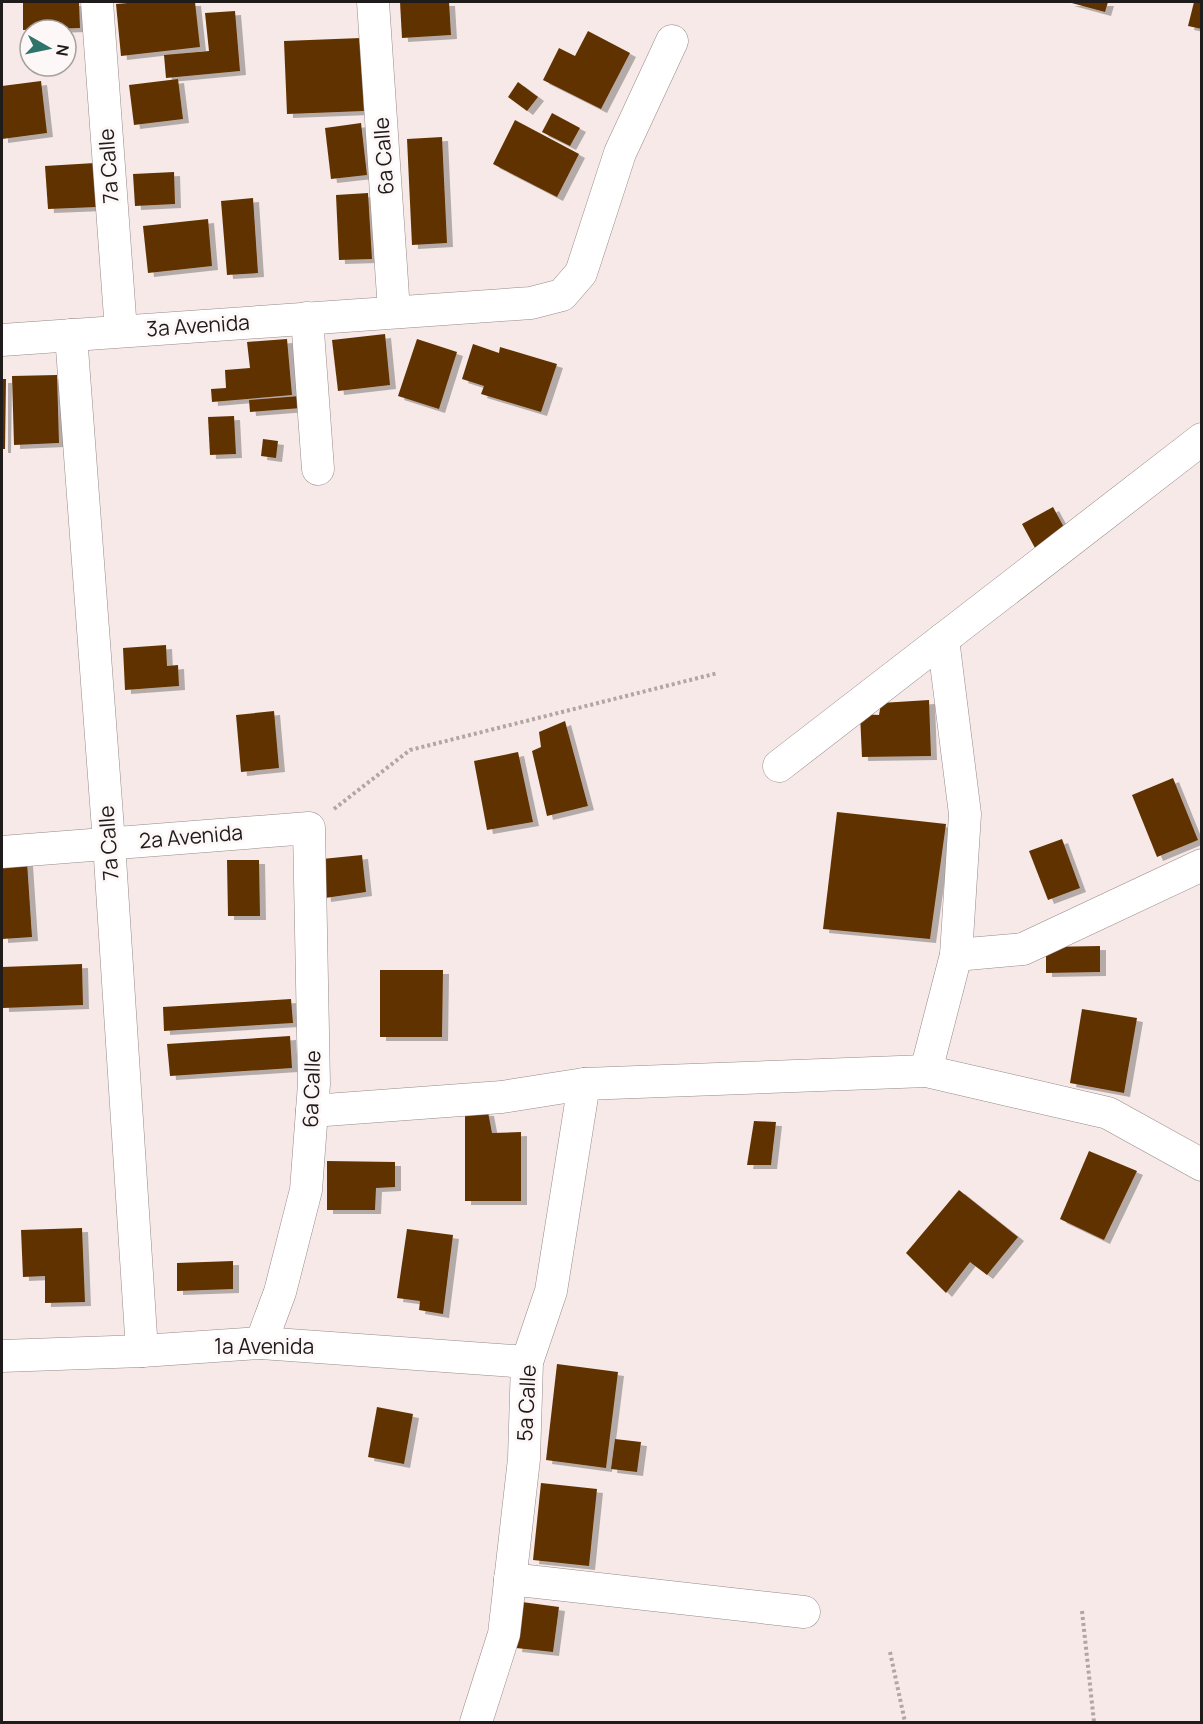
<svg xmlns="http://www.w3.org/2000/svg" width="1203" height="1724" viewBox="0 0 1203 1724" font-family="Manrope,sans-serif">
<style>
.building{fill:#613201;filter:url(#shadow)}
.lines{fill:none;stroke-linecap:round;stroke-linejoin:round}
.street-casing{stroke:#968a89;stroke-width:33}
.path{stroke:#b0a6a4;stroke-width:4;stroke-dasharray:3 3;stroke-linecap:butt}
.street{stroke:#fff;stroke-width:32}
.labels{text-anchor:middle;stroke-width:6;stroke-linejoin:round;paint-order:stroke}
.street-label{font-size:21px;fill:#1f1b1a;stroke:#fdf8f7}
</style>
<defs>
<filter id="shadow"><feDropShadow dx="6" dy="4" stdDeviation="0" flood-color="#0004"/></filter>
</defs>
<rect width="100%" height="100%" fill="#f6e9e7"/>
<!-- building -->
<g class="building">
<polygon points="23,2 79,2 80,28 23,30"/>
<polygon points="139,2 195,2 200,47 121,56 116,4"/>
<polygon points="400,2 449,2 451,35 402,38"/>
<polygon points="1068,2 1108,2 1105,12"/>
<polygon points="1194,2 1202,2 1202,29 1188,26"/>
<polygon points="235,11 240,71 166,78 164,55 209,51 205,13"/>
<polygon points="588,31 630,53 601,109 543,80 559,48 575,56"/>
<polygon points="361,38 364,111 287,114 284,41"/>
<polygon points="178,79 183,119 134,125 129,85"/>
<polygon points="41,81 47,133 2,139 2,86"/>
<polygon points="518,82 538,97 527,111 508,97"/>
<polygon points="552,113 580,128 570,146 542,132"/>
<polygon points="515,120 579,154 557,197 493,164"/>
<polygon points="361,123 367,175 331,179 325,128"/>
<polygon points="442,137 447,243 412,245 407,139"/>
<polygon points="95,163 97,207 48,209 45,166"/>
<polygon points="174,172 175,204 135,206 133,174"/>
<polygon points="368,193 372,259 339,260 336,195"/>
<polygon points="253,198 258,273 227,275 221,201"/>
<polygon points="208,219 212,266 148,273 143,226"/>
<polygon points="385,334 390,385 338,391 332,340"/>
<polygon points="287,339 292,395 212,402 211,389 226,388 225,370 250,368 247,342"/>
<polygon points="417,339 457,352 439,409 398,396"/>
<polygon points="473,344 499,353 500,347 557,364 541,412 481,394 484,386 462,379"/>
<polygon points="57,375 59,443 14,445 12,376"/>
<polygon points="2,379 6,379 5,449 2,449"/>
<polygon points="300,396 301,408 250,412 249,400"/>
<polygon points="234,416 236,454 210,455 208,417"/>
<polygon points="263,439 278,441 276,458 261,456"/>
<polygon points="1053,507 1066,531 1035,548 1022,524"/>
<polygon points="166,645 167,666 178,665 179,686 125,690 123,648"/>
<polygon points="929,700 931,756 862,757 860,714 879,715 881,703"/>
<polygon points="274,711 279,768 241,772 236,715"/>
<polygon points="565,721 588,806 547,816 532,751 541,747 539,732"/>
<polygon points="518,752 533,822 487,830 474,761"/>
<polygon points="1173,778 1198,840 1157,857 1132,795"/>
<polygon points="837,812 946,824 930,939 823,929"/>
<polygon points="1062,839 1080,888 1048,900 1029,851"/>
<polygon points="362,855 366,892 325,898 322,859"/>
<polygon points="227,860 259,860 260,916 228,916"/>
<polygon points="27,862 32,937 2,939 2,864"/>
<polygon points="1100,946 1100,972 1046,973 1046,947"/>
<polygon points="82,964 83,1005 3,1008 2,967"/>
<polygon points="380,970 443,970 442,1037 380,1037"/>
<polygon points="291,999 293,1023 164,1031 163,1007"/>
<polygon points="1082,1009 1137,1018 1124,1093 1070,1083"/>
<polygon points="290,1036 292,1068 170,1076 167,1044"/>
<polygon points="465,1111 488,1112 492,1133 521,1132 521,1201 465,1201"/>
<polygon points="754,1121 776,1122 771,1165 747,1165"/>
<polygon points="1089,1151 1137,1171 1104,1240 1060,1219"/>
<polygon points="327,1161 395,1162 395,1187 376,1188 375,1210 327,1210"/>
<polygon points="959,1190 1018,1237 987,1275 970,1262 946,1293 906,1253"/>
<polygon points="82,1228 85,1302 45,1303 45,1276 23,1277 21,1230"/>
<polygon points="407,1229 453,1235 443,1314 419,1310 420,1301 397,1298"/>
<polygon points="233,1261 233,1289 177,1291 177,1263"/>
<polygon points="557,1364 618,1372 606,1468 546,1460"/>
<polygon points="377,1407 413,1414 404,1464 368,1457"/>
<polygon points="615,1439 641,1442 637,1472 611,1469"/>
<polygon points="541,1483 597,1489 589,1566 533,1560"/>
<polygon points="522,1602 559,1607 553,1652 516,1648"/>
</g>
<g class="lines">
<!-- street casing -->
<g class="street-casing">
<g id="street">
<polyline points="97,2 121,331"/>
<polyline points="373,2 394,311"/>
<polyline points="307,318 318,469"/>
<polyline points="71,335 109,843 142,1351"/>
<polyline points="2,340 531,303 562,295 581,273 620,153 672,41"/>
<polyline points="779,766 1202,439"/>
<polyline points="2,852 309,828 314,1084 306,1190 280,1292 261,1343"/>
<polyline points="956,955 1023,949 1202,865"/>
<polyline points="926,1071 956,955 965,814 943,639"/>
<polyline points="312,1111 502,1097 584,1084 926,1071 1108,1113 1202,1165"/>
<polyline points="2,1356 142,1351 261,1343 527,1362"/>
<polyline points="510,1579 804,1612"/>
<polyline points="476,1722 504,1634 524,1459 527,1362 551,1291 584,1084"/>
</g>
</g>
<!-- path -->
<g class="path">
<polyline points="334,809 410,750 718,673"/>
<polyline points="1082,1611 1094,1722"/>
<polyline points="890,1652 905,1722"/>
</g>
<!-- street -->
<use href="#street" class="street"/>
</g>
<g class="labels">
<!-- street labels -->
<g class="street-label">
<text transform="translate(384 156) rotate(-94)" y="7">6a Calle</text>
<text transform="translate(109 166) rotate(-94)" y="7">7a Calle</text>
<text transform="translate(198 326) rotate(-4)" y="7">3a Avenida</text>
<text transform="translate(191 837) rotate(-5)" y="7">2a Avenida</text>
<text transform="translate(109 843) rotate(-94)" y="7">7a Calle</text>
<text transform="translate(312 1089) rotate(-88)" y="7">6a Calle</text>
<text x="264" y="1354">1a Avenida</text>
<text transform="translate(527 1403) rotate(-87)" y="7">5a Calle</text>
</g>
</g>
<!-- border -->
<rect width="1203" height="1724" fill="none" stroke="#1f1b1a" stroke-width="6"/>
<!-- north arrow -->
<g transform="translate(48 48) rotate(99)"><circle r="28" fill="#fdf8f7" stroke="#a4a09f" stroke-width="1.5"/>
<path d="M0-4.5L10 22L0 15L-10 22Z" fill="#2e746a"/>
<text y="-9" font-size="16" font-weight="bold" text-anchor="middle" fill="#1f1b1a">N</text>
</g>
</svg>
